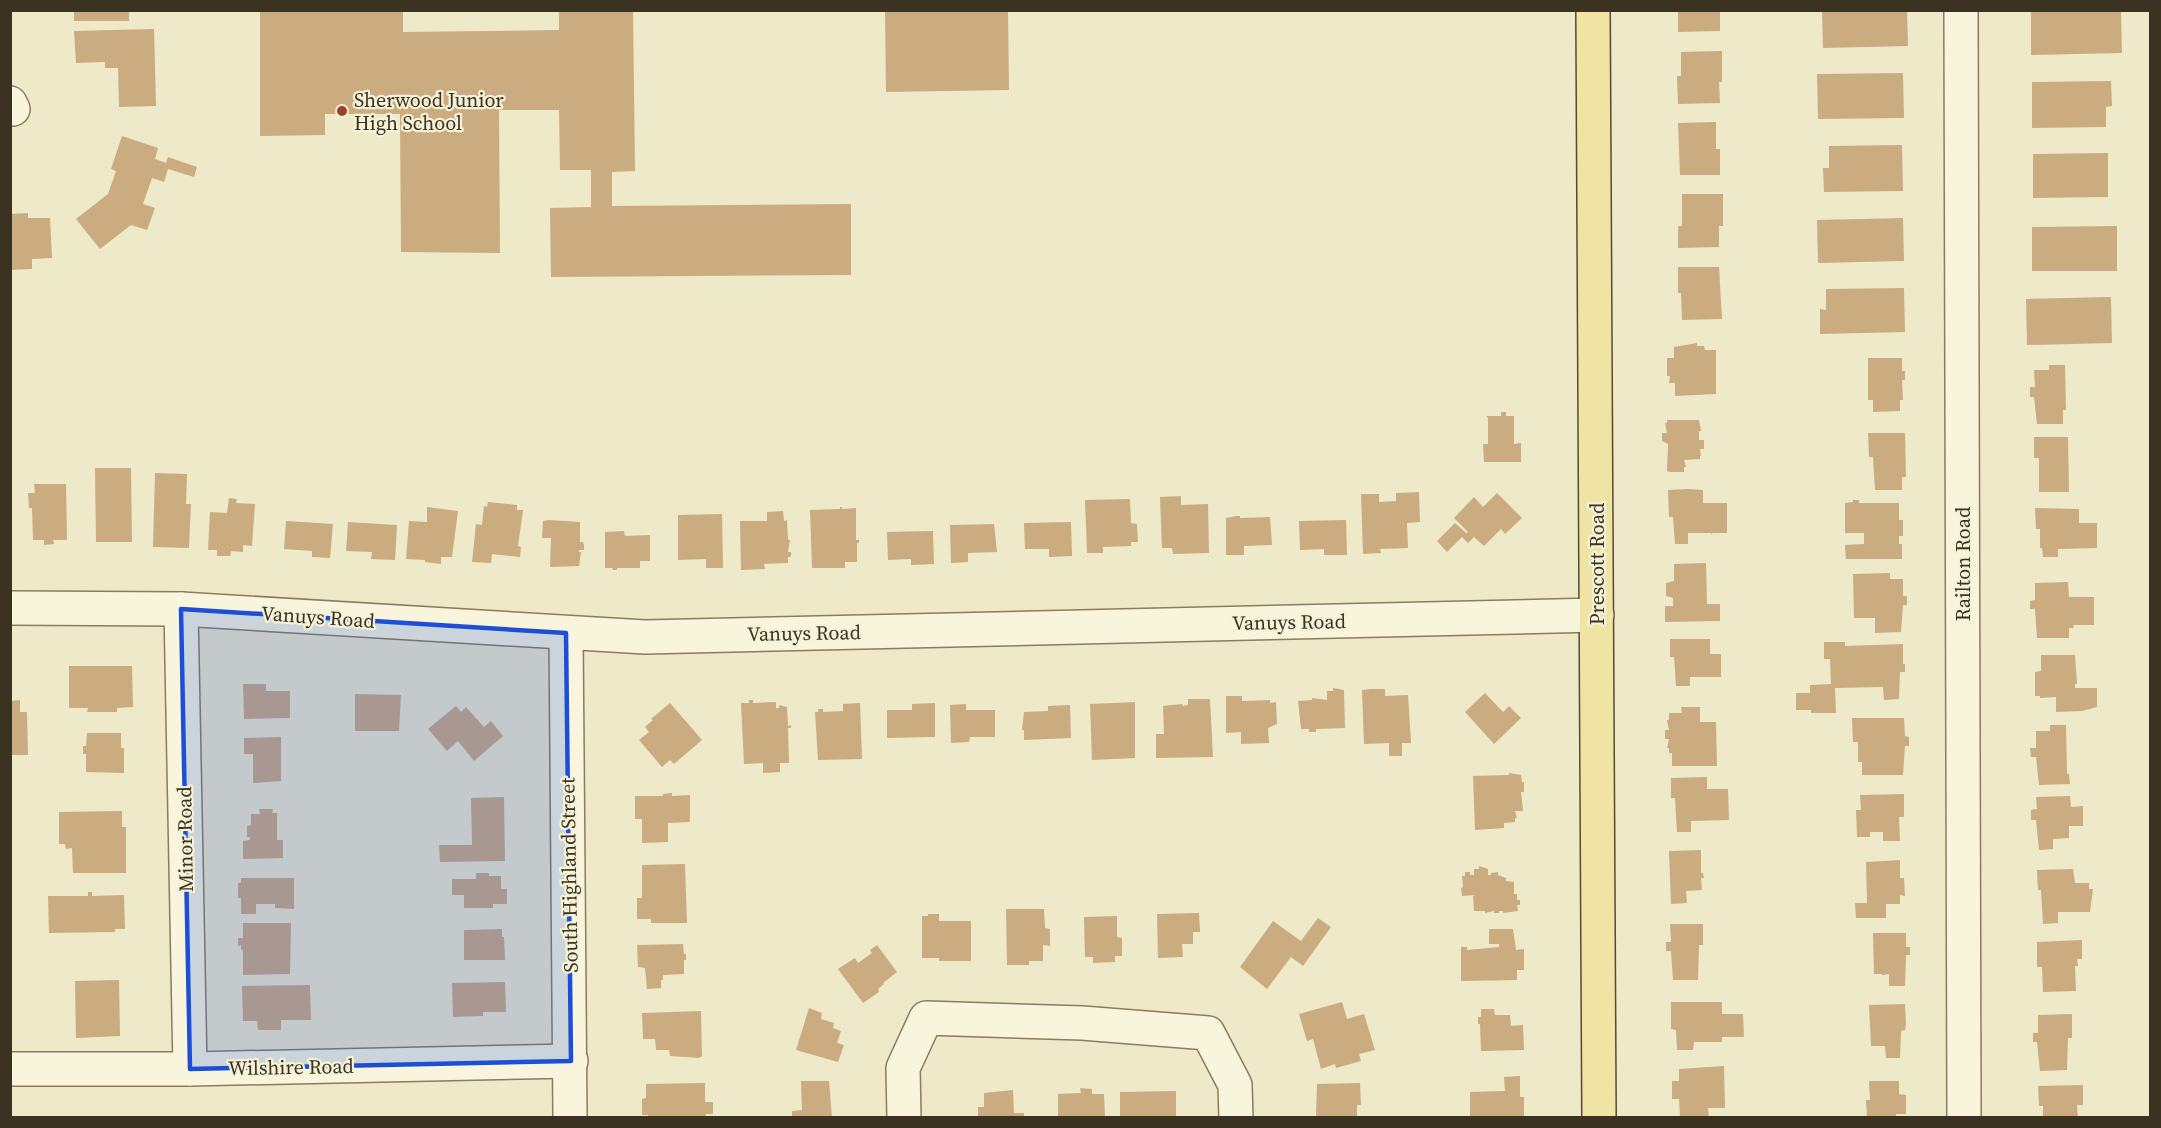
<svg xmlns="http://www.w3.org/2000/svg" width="2161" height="1128" viewBox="0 0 2161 1128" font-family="'Source Serif 4',serif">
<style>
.building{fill:#cbab80}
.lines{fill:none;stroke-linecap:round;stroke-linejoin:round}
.minor-casing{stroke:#8a7c5e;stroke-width:36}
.major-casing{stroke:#584a32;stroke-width:36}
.minor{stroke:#f8f5dc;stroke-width:33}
.major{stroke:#efe4a3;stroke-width:33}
.marked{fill:#1d4ed8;fill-opacity:0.2;stroke:#1d4ed8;stroke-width:4.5;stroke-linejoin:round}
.poi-dot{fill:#97402f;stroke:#f5f2d8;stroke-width:2}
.labels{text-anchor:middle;stroke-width:4.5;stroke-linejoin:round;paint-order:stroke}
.poi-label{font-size:20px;fill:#3b3221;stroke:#f5f2d8;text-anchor:start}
.street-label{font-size:20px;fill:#3b3221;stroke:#f5f2d8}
</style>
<rect width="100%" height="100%" fill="#eee9c9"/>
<!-- building -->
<g class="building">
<rect x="74" y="10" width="55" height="11"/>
<polygon points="260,10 403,10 403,32 559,30 559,10 633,10 635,171 612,172 612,206 851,204 851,275 551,277 550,208 591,207 591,170 560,170 559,110 499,110 500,253 401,252 400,114 325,114 325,135 260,136"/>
<polygon points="885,10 1008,10 1009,90 886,92"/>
<polygon points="1678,10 1720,10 1720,31 1678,32"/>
<polygon points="1822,10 1907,10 1908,46 1823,48"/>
<polygon points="2031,10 2121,10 2122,53 2031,55"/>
<polygon points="154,29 156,106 119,107 118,68 105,68 105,62 76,63 74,31"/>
<polygon points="1722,51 1722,82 1719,82 1720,103 1678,104 1677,76 1681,76 1681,52"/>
<polygon points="1903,73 1904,118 1818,119 1817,74"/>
<polygon points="2111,81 2112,106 2106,107 2106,127 2032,128 2032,82"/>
<polygon points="1716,122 1716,149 1720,149 1720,175 1680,175 1678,123"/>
<polygon points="122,136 158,148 155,159 166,163 168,157 197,167 194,177 168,169 164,182 152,178 143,204 155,208 147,230 131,225 100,249 76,219 108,194 116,171 111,169"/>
<polygon points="1902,145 1903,191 1824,192 1823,168 1829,168 1829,146"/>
<polygon points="2108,153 2108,197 2033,198 2033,154"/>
<polygon points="1682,194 1723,194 1723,226 1719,226 1719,247 1678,248 1678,226 1682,226"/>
<polygon points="28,213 28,218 50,218 52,258 32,259 32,269 10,270 10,214"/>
<polygon points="1903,218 1904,261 1818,263 1817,220"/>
<polygon points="2117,226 2117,271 2032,271 2032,227"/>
<polygon points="1678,267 1719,267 1722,319 1682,320 1681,293 1678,293"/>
<polygon points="1904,288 1905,332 1820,334 1820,309 1826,310 1826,289"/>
<polygon points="2111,297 2112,343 2027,345 2026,299"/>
<polygon points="1697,343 1697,346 1704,346 1705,350 1716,350 1716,394 1675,396 1675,383 1669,383 1670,376 1667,376 1667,358 1674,358 1674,347"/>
<polygon points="1868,358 1902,358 1902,371 1905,371 1905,380 1902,380 1903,400 1900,400 1900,411 1873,412 1873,400 1868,400"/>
<polygon points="2049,365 2065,365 2066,410 2063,410 2063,424 2037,424 2034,397 2030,397 2030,387 2035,387 2034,370 2049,370"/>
<polygon points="1501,412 1506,412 1506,416 1514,416 1514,444 1521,443 1521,462 1484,462 1483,444 1488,444 1488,418 1486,416 1501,416"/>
<polygon points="1667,420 1699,420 1701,431 1699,431 1699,440 1704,440 1704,449 1700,449 1701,456 1700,456 1700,459 1684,460 1686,467 1684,467 1684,472 1669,472 1667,471 1668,444 1662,441 1662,433 1667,433 1665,423 1667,423"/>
<polygon points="1868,433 1905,433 1906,477 1902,477 1902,490 1875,490 1873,457 1869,457"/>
<polygon points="2034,437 2068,437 2069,492 2039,492 2039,458 2034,458"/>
<polygon points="95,468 131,468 132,542 96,542"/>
<polygon points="155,473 187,474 186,504 191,504 189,548 153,547"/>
<polygon points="34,484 66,484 67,540 53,540 54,544 44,545 44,540 33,540 32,508 29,508 28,493 35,493"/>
<polygon points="1688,489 1703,490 1703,503 1727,503 1727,533 1713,533 1711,534 1711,533 1688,533 1688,544 1675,544 1673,517 1669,517 1668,490"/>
<polygon points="1419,492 1420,522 1407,523 1408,548 1380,549 1381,553 1363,554 1361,494 1379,494 1379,502 1396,501 1396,493"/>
<polygon points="1497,493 1522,518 1505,534 1501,529 1484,546 1474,537 1468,543 1462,537 1447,552 1437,541 1455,523 1466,533 1468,532 1454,518 1474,497 1483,507"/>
<polygon points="1181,496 1181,505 1208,504 1209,553 1173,554 1172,548 1162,548 1160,497"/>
<polygon points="229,498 237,499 236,503 255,504 252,546 243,545 243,552 231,551 230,556 217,556 217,550 208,550 210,512 227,513"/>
<polygon points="1130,499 1131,523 1137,524 1138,542 1131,542 1131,546 1103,547 1103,553 1087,553 1085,500"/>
<polygon points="1853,500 1859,500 1859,503 1899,503 1899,520 1903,520 1903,536 1899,536 1899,544 1902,544 1902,559 1846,559 1845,545 1864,544 1864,533 1845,533 1845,503 1853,502"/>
<polygon points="488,502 517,505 517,510 523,510 518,546 521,547 520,557 492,554 491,563 472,562 476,524 482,525 484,506 487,507"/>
<polygon points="427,507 458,511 452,557 441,557 441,564 425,562 425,560 406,559 409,521 427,522"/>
<polygon points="840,507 842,507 842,509 856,508 856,540 859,540 859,543 857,543 857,562 845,562 845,568 812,568 810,510 840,509"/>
<polygon points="2035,508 2079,509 2079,523 2097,523 2097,548 2058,549 2058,557 2043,557 2042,548 2040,548 2040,529 2036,529"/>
<polygon points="783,511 784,521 787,520 788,540 790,540 788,552 791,552 791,557 788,557 788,563 764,564 765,569 741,570 740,521 767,521 767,512"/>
<polygon points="722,514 723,568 706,568 706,559 678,560 678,515"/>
<polygon points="1236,516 1240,516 1240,518 1270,517 1272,545 1244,546 1244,555 1226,555 1226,518"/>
<polygon points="549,520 580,522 580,542 583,542 584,545 584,550 579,550 579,552 581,552 579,566 550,567 551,538 542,538 543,521"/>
<polygon points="1346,520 1347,555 1324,555 1324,549 1300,550 1299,521"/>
<polygon points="286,521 333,524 330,558 312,557 312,551 284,549"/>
<polygon points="348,522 397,525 395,560 371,559 372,552 346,551"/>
<polygon points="1071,522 1072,556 1049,557 1049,549 1025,549 1024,523"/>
<polygon points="994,524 997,552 968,553 968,562 951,563 950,525"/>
<polygon points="624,531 625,536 650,535 650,561 640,561 640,568 617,568 617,570 613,570 612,568 605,568 605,532"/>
<polygon points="933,531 934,564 911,565 911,559 888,560 887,532"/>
<polygon points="1706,563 1707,604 1720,604 1720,621 1665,622 1665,606 1673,606 1673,598 1666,596 1666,583 1674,581 1674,564"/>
<polygon points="1890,573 1890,579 1903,579 1903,596 1907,596 1907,605 1903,605 1901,632 1875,633 1875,618 1854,618 1853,574"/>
<polygon points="2068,582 2069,597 2094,597 2094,625 2073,625 2074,628 2069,628 2069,638 2037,638 2035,609 2030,609 2030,601 2035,600 2035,583"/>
<polygon points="1670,639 1710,639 1710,654 1721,654 1721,677 1690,677 1690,686 1676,686 1674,657 1670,657"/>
<polygon points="1824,642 1845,642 1845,646 1903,644 1903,664 1905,664 1905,672 1900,672 1899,699 1884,700 1883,687 1835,688 1836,713 1811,713 1811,710 1796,710 1796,693 1810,693 1810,685 1831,684 1830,659 1824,659"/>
<polygon points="2041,655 2075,655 2077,684 2075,684 2075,688 2097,688 2097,707 2082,711 2056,712 2056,697 2040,698 2040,696 2035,696 2035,672 2041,671"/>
<polygon points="69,666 132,666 133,707 117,708 117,712 87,712 88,708 69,708"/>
<polygon points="243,684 266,684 266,691 290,691 290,718 244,719"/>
<polygon points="1333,688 1344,690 1345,728 1316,729 1316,732 1309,732 1309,729 1301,729 1298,701 1312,700 1312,698 1327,700 1327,691 1333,691"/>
<polygon points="1371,689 1385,689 1385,696 1408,695 1411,743 1402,743 1402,756 1389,756 1389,743 1364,744 1362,690"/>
<polygon points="1485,693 1503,712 1509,706 1521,718 1494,744 1465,712"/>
<polygon points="355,694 401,695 399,731 355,731"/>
<polygon points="1226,696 1242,696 1242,701 1270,700 1270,703 1276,702 1277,724 1268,728 1269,743 1241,744 1241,732 1226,733"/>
<polygon points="1188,699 1210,699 1213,757 1156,758 1156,734 1164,734 1163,706 1182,704 1183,706 1188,705"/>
<polygon points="20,700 20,712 27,712 28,755 10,755 10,701"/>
<polygon points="749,700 753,700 753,703 776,702 776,708 779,708 779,705 787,707 788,726 791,725 791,728 788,728 789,763 780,763 780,772 763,773 763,763 744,764 741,703 749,703"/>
<polygon points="1135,702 1135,758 1092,760 1090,704"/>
<polygon points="670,703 702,740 674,764 670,760 662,767 639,740 649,732 645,727 653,720 651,719"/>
<polygon points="860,703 862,759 818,760 815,712 818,712 818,709 823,709 823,712 843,711 843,704"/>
<polygon points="935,703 935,737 887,738 887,710 912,710 912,704"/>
<polygon points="966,704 966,710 995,710 995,737 970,737 969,742 951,743 950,705"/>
<polygon points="1070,705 1071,738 1024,740 1024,730 1022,730 1024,712 1048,711 1048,706"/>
<polygon points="456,706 461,712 466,707 484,727 491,721 503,736 474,761 458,741 447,751 428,729"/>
<polygon points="1681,707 1700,707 1700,722 1716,722 1717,766 1672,766 1672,753 1669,753 1669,748 1667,748 1669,739 1665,739 1665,730 1669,730 1667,720 1669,720 1669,713 1682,713"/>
<polygon points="1852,718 1904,718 1905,736 1909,737 1909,746 1905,746 1903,775 1862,775 1862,762 1858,762 1858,742 1853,742"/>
<polygon points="2050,725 2066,725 2067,774 2069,774 2070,784 2039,785 2036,757 2031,757 2030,748 2036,748 2036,731 2050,731"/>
<polygon points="87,733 121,733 121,748 124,748 124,773 86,772 86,754 83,754 83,746 86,746"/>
<polygon points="281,737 281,781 253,783 253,754 244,754 244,738"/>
<polygon points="1509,773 1521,775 1522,782 1524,782 1524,792 1521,792 1523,811 1515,811 1517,818 1515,818 1515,822 1504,823 1504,828 1475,830 1473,776 1509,775"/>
<polygon points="1707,777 1707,789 1728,789 1729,820 1691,821 1691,832 1677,832 1675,798 1671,798 1671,778"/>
<polygon points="672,793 672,796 690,795 690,822 668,823 668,842 642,843 642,819 635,819 635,796 663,796 663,794"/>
<polygon points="1904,794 1904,817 1899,817 1900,841 1883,841 1883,832 1870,832 1870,837 1857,837 1856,810 1861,810 1860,795"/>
<polygon points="2070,796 2071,807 2083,806 2083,826 2069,826 2069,838 2053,839 2053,849 2039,850 2036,820 2031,820 2031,810 2037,809 2036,797"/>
<polygon points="504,797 505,861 440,862 439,845 472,845 471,798"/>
<polygon points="259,809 273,809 272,813 277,813 277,840 283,840 283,858 243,859 243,841 250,840 250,837 247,837 247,826 251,825 251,814 260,814"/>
<polygon points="122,811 122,827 126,827 126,873 73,873 72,848 66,849 65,844 59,844 59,812"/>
<polygon points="1701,850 1701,873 1703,873 1704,878 1701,878 1702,890 1686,891 1687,903 1671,904 1669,851"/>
<polygon points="1900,860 1900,878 1904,878 1905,896 1900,895 1900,904 1886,904 1886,918 1856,918 1855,903 1867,903 1866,862"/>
<polygon points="685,864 687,923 651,923 651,919 637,919 637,898 642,898 642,865"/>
<polygon points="1479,866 1488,869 1488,875 1491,875 1491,873 1498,872 1498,875 1506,878 1506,881 1514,882 1514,894 1517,894 1517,900 1520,900 1520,905 1517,905 1518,911 1503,913 1503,911 1499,911 1499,913 1494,913 1494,911 1485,913 1485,911 1474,911 1473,896 1475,895 1462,896 1461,888 1463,887 1462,876 1465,876 1465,872 1470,872 1470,875 1474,875 1474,869 1479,869"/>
<polygon points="2073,869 2075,883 2089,883 2089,889 2093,889 2090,912 2058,912 2058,923 2043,924 2041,890 2038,890 2037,870"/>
<polygon points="476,873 489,873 489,876 501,876 501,889 507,889 507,904 493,904 493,908 464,908 464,895 452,895 452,879 476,879"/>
<polygon points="241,878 294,878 294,909 275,908 275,904 256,904 256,914 241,914 241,898 238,898 238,883 241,883"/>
<polygon points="88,892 92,892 92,896 124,895 125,929 115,929 115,932 49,933 48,896 88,896"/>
<polygon points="1006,909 1044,909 1045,928 1050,929 1050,946 1043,945 1043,961 1029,961 1029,965 1007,965"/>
<polygon points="1199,913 1200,932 1193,932 1193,944 1182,944 1183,957 1158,958 1157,914"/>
<polygon points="928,914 939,914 939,921 971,921 971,961 939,961 939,958 922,958 922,916 928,916"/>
<polygon points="1117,916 1117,937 1122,938 1122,956 1115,956 1115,962 1093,963 1093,957 1085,957 1084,917"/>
<polygon points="1318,918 1331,927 1303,966 1291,957 1267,989 1240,967 1273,921 1301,941"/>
<polygon points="243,923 291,923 290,974 243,975 243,950 241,950 241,945 238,946 238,938 243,938"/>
<polygon points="1670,924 1703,924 1703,945 1699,945 1698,980 1673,980 1671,951 1666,951 1666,942 1671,942"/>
<polygon points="502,929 502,937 504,937 505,960 464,960 464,930"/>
<polygon points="1489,929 1513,929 1516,950 1524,949 1524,970 1517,970 1517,980 1461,981 1461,947 1467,947 1467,950 1499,947 1499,944 1489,944"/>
<polygon points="1873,933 1906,933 1906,947 1910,947 1910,955 1906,955 1905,986 1889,986 1889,974 1882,975 1882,974 1874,974"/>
<polygon points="2082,940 2082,959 2077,959 2078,966 2075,966 2076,991 2043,992 2042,967 2037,967 2037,942"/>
<polygon points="683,944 684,954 686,954 686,960 684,960 684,974 663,975 663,980 661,980 661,988 647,989 645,968 638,967 637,945"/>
<polygon points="877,945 897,972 883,983 884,984 878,989 879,992 863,1003 838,969 855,958 858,963 872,953 870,950"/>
<polygon points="119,980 120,1036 76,1038 75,981"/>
<polygon points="505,982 506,1012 483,1012 483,1016 453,1017 452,983"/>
<polygon points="310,985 311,1020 281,1020 281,1030 258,1030 257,1021 243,1021 242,986"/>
<polygon points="1342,1002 1347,1019 1364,1014 1375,1050 1359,1054 1361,1061 1336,1068 1335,1064 1321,1069 1313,1039 1307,1041 1299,1014"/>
<polygon points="1671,1002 1722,1002 1722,1014 1743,1014 1744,1037 1722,1037 1722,1042 1694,1042 1693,1050 1677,1050 1676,1030 1671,1029"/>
<polygon points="1905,1004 1906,1024 1905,1030 1901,1031 1900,1058 1886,1058 1885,1046 1871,1046 1869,1005"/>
<polygon points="809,1008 822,1013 821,1019 834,1023 833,1028 841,1031 837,1043 844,1045 838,1062 796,1050"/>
<polygon points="1481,1009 1494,1009 1495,1015 1510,1015 1511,1026 1523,1025 1524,1050 1481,1051 1480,1024 1478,1024 1478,1017 1481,1017"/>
<polygon points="701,1011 702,1056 699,1058 670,1056 669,1050 656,1050 655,1039 643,1039 642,1013"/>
<polygon points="2072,1014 2072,1038 2068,1038 2067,1070 2040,1071 2037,1042 2033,1042 2033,1033 2038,1033 2038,1015"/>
<polygon points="1724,1066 1725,1108 1708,1108 1709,1118 1680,1118 1679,1099 1672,1099 1672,1081 1679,1081 1679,1069"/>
<polygon points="1520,1076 1520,1097 1524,1097 1524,1118 1470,1118 1470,1092 1505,1091 1504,1077"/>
<polygon points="801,1081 829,1081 832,1118 792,1118 792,1111 802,1110"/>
<polygon points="1869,1081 1899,1081 1899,1094 1906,1095 1906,1114 1896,1114 1896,1118 1867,1118 1866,1100 1870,1100"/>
<polygon points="705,1083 705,1102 713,1102 713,1114 706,1114 706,1118 648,1118 648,1115 642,1115 642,1099 646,1098 646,1084"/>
<polygon points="1360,1083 1361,1105 1357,1105 1357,1118 1316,1118 1317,1084"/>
<polygon points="2083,1085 2083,1105 2077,1105 2078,1118 2043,1118 2043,1106 2039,1106 2038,1086"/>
<polygon points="1080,1088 1092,1089 1092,1094 1104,1094 1105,1118 1058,1118 1058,1094 1081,1093"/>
<polygon points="1013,1090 1014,1113 1024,1113 1024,1118 978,1118 978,1107 984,1107 984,1093"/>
<polygon points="1176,1091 1176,1118 1120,1118 1120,1092"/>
</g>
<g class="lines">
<!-- minor casing -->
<g class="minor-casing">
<g id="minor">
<polyline points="1961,10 1964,1118"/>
<polyline points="10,103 13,109"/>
<polyline points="10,608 181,609 645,637 1597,615"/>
<polyline points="181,609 190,1069"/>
<polyline points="566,633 570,1118"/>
<polyline points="10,1069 190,1069 571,1061"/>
<polyline points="904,1118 903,1068 926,1018 1082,1023 1208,1033 1235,1085 1236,1118"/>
</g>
</g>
<!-- major casing -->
<g class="major-casing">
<polyline id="major" points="1593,10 1599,1118"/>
</g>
<!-- minor -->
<use href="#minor" class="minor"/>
<!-- major -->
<use href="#major" class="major"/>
</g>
<!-- marked area -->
<path class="marked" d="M181 609 566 633 571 1061 190 1069Z"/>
<!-- markers -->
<circle class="poi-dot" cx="342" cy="111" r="6"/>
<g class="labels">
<!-- poi labels -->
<g class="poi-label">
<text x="354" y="107">Sherwood Junior<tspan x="354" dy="23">High School</tspan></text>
</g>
<!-- street labels -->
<g class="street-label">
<text transform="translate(1597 564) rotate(-90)" y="7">Prescott Road</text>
<text transform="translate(1963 564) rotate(-90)" y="7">Railton Road</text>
<text transform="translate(318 617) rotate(4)" y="7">Vanuys Road</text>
<text transform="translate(1289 622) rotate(-1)" y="7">Vanuys Road</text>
<text transform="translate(804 633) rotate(-1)" y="7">Vanuys Road</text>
<text transform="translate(185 839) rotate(-91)" y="7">Minor Road</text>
<text transform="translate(569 875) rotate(-91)" y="7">South Highland Street</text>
<text transform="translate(291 1067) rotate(-1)" y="7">Wilshire Road</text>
</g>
</g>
<!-- border -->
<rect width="2161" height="1128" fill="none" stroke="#3b3221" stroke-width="24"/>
</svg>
